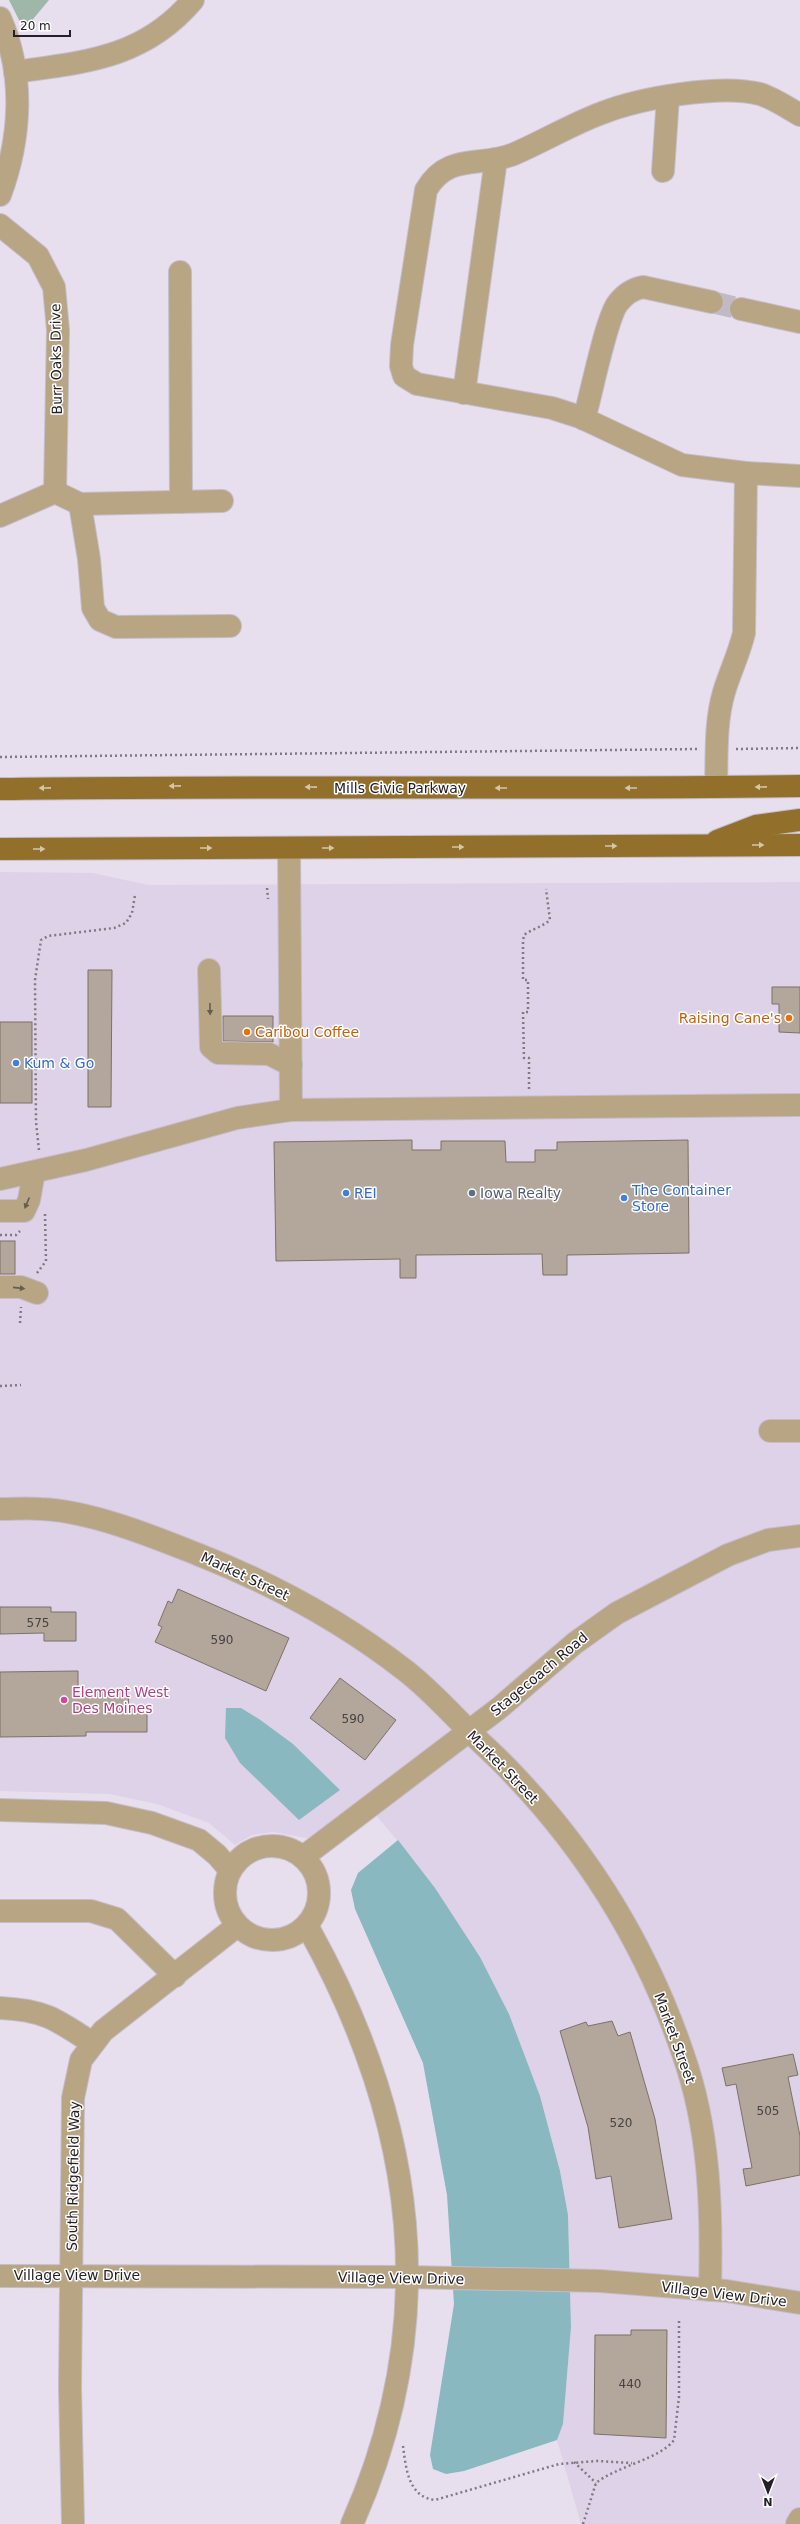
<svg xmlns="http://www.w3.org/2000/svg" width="800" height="2524" viewBox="0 0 800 2524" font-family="'DejaVu Sans',sans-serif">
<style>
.built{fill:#ded2e8}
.green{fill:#9fb7a9}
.water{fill:#89b8c0}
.building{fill:#b3a69b;stroke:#7d7167}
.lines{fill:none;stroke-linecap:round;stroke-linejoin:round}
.minor-tunnel{stroke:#c0b9c6;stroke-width:22;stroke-dasharray:22 11;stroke-linecap:butt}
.minor-casing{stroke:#c4bdca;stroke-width:24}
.major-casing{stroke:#c4bdca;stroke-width:24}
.path{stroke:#7e7983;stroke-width:2.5;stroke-dasharray:2 3;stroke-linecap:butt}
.minor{stroke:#b8a584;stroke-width:22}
.major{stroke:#92702c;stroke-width:22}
.oneway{fill:#d3c6ab}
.oneway2{fill:#665c50}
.food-dot{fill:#e8710a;stroke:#fff;stroke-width:1.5}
.shop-dot{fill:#3f7fe0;stroke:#fff;stroke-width:1.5}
.service-dot{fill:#5c6f8a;stroke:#fff;stroke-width:1.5}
.hotel-dot{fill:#d1479c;stroke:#fff;stroke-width:1.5}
.labels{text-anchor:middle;stroke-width:3;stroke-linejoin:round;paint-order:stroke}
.number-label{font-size:12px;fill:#474243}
.street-label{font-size:14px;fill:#232026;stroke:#fff}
.food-label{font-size:14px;fill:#c56008;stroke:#fff;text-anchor:end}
.shop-label{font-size:14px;fill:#366cbe;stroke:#fff;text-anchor:start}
.service-label{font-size:14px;fill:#4e5e75;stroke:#fff;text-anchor:start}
.hotel-label{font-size:14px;fill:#b23c85;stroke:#fff;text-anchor:start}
</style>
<rect width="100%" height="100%" fill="#e7dfee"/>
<!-- built -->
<polygon class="built" points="0,872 93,873 148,885 800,882 800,2524 581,2524 557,2440 563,2424 571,2327 568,2215 560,2171 540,2096 509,2014 480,1957 397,1840 363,1800 312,1839 273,1832 252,1835 235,1845 209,1823 157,1804 109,1794 0,1791"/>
<!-- green -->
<polygon class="green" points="9,0 49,0 24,30"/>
<!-- water -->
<g class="water">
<polygon points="226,1708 241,1708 259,1719 293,1744 340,1790 299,1820 240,1763 225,1738"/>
<polygon points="398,1840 435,1888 480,1957 509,2014 540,2096 560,2171 568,2215 571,2327 563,2424 557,2440 464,2471 446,2474 433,2469 430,2455 454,2304 447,2195 423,2063 355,1909 351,1890 358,1873"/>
</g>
<!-- building -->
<g class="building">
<polygon points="88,970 112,970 111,1107 88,1107"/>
<polygon points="772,987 800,987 800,1033 779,1032 779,1004 772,1004"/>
<polygon points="223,1016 273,1016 273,1042 223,1041"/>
<rect x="0" y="1022" width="32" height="81"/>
<polygon points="412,1140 412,1150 441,1150 441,1141 505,1141 506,1162 535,1162 535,1150 557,1150 557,1142 688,1140 689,1253 567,1255 567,1275 543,1275 542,1254 416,1255 416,1278 400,1278 400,1259 276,1261 274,1142"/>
<rect x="0" y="1241" width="15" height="33"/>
<polygon points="178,1589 289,1638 266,1691 155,1642 162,1627 158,1625 168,1601 172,1603"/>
<polygon points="0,1607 51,1607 51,1612 76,1612 76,1641 44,1641 44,1633 0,1634"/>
<polygon points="78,1671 78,1690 128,1690 129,1709 147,1709 147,1732 86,1732 86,1736 0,1737 0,1672"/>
<polygon points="340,1678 396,1720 365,1760 310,1718"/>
<polygon points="612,2021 618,2036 630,2032 655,2119 672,2219 619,2228 611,2176 596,2179 588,2127 560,2031 586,2022 588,2026"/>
<polygon points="793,2054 798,2075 788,2077 800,2136 800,2175 746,2186 743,2169 752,2168 736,2084 726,2086 722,2068"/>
<polygon points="631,2330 667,2330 666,2438 594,2434 595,2335 631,2335"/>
</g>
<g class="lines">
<!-- minor-tunnel -->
<polyline class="minor-tunnel" points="712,302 741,309"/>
<!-- minor casing -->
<g class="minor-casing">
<g id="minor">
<path d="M0 18C25 75 21 138 0 195"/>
<path d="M15 72C86 62 144 58 193 0"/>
<polyline points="663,171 668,97"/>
<polyline points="0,225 38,256 54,287 58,330 55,492"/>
<polyline points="180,272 181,502"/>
<polyline points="741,309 800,322"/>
<polyline points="464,393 496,159"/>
<path d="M584 419C591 396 606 318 618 303 625 294 632 289 643 287L712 302"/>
<path d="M746 473 682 465 580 417 552 408 417 384 404 376 401 366 402 345 426 190C448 152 480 168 514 154 544 141 572 124 602 113 640 98 720 84 760 94 773 98 788 108 800 115"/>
<polyline points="80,504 89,559 93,608 100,620 116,627 230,626"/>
<polyline points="0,516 55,492 80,504 222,501"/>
<path d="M716 787C717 756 715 722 724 692 730 672 739 654 744 633L746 473 800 476"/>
<polyline points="289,848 291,1110"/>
<polyline points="209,970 211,1047 218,1053 269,1054 291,1065"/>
<polyline points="0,1179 86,1160 237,1118 291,1110 800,1105"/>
<polyline points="0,1211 24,1211 29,1200 34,1172"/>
<polyline points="0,1287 21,1287 37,1293"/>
<polyline points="770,1431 800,1431"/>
<path d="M0 1509C14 1509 27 1508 41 1509 90 1511 152 1536 197 1554 271 1583 343 1622 406 1671 429 1689 448 1710 469 1731 483 1745 498 1758 511 1772 588 1852 647 1948 683 2054 710 2130 712 2210 710 2290"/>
<polyline points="0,1810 106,1813 152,1823 199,1840 217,1855 230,1870"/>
<circle cx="272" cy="1893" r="47"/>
<polyline points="303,1857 498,1709 575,1643 617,1613 728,1555 768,1540 800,1536"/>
<polyline points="0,1911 91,1911 117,1919 175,1976"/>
<path d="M304 1928 310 1931C416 2123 443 2320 352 2524"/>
<path d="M0 2008C44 2010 56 2019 92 2043"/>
<polyline points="0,2276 407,2277 600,2281 727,2291 800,2303"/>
<polyline points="73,2524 70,2388 73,2098 81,2060 103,2031 237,1926"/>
<polyline points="797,2524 800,2519"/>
</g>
</g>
<!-- major casing -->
<g class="major-casing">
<g id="major">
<path d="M0 789C267 785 533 790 800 786"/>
<polyline points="717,841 756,826 800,820"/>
<polyline points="0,849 800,845"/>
</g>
</g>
<!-- path -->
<g class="path">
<polyline points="736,749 800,748"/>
<polyline points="0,757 697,749"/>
<polyline points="267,888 268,899"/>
<path d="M529 1089V1058H524L523 1012H528V980H523V941L524 935C532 929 542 927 550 920L546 889"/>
<polyline points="39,1150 36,1122 35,980 41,940 48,936 114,928 126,923 132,913 135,895"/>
<polyline points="0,1235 16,1235 20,1231"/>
<polyline points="37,1273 46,1261 45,1214"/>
<polyline points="20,1323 21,1307"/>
<polyline points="0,1386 21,1385"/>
<path d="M403 2446C406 2468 408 2497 435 2500L559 2464 597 2461 632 2463"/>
<polyline points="574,2462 596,2483"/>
<path d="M583 2524 596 2483C617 2466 660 2459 674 2440L679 2397V2318"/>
</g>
<!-- minor -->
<use href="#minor" class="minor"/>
<!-- major -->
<use href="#major" class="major"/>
</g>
<!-- one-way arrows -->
<defs><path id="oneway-solid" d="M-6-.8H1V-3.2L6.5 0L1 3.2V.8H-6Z"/></defs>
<g class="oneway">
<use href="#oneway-solid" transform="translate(175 786) rotate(179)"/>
<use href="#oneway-solid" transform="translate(311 787) rotate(-179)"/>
<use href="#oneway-solid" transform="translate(761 787) rotate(179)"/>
<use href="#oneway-solid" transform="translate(45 788) rotate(179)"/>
<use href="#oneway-solid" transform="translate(501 788) rotate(180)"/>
<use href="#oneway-solid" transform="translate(631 788) rotate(180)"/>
<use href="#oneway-solid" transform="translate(758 845)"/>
<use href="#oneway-solid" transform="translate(611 846)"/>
<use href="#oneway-solid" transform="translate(458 847)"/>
<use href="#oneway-solid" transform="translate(206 848)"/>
<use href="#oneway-solid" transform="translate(328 848)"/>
<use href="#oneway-solid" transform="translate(39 849)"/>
</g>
<g class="oneway2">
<use href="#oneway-solid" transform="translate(210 1009) rotate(89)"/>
<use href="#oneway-solid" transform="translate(27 1203) rotate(113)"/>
<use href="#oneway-solid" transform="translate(19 1288) rotate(6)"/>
</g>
<!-- markers -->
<g class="food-dot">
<circle cx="789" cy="1018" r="4"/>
<circle cx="247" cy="1032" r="4"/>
</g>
<g class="shop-dot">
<circle cx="16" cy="1063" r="4"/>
<circle cx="346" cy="1193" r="4"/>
<circle cx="624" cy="1198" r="4"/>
</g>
<circle class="service-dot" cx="472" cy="1193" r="4"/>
<circle class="hotel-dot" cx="64" cy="1700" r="4"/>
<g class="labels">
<!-- number labels -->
<g class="number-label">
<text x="38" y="1627">575</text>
<text x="222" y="1644">590</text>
<text x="353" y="1723">590</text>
<text x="768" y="2115">505</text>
<text x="621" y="2127">520</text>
<text x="630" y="2388">440</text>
</g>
<!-- street labels -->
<g class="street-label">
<text transform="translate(56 359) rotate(-91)" y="5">Burr Oaks Drive</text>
<text x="400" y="793">Mills Civic Parkway</text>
<text transform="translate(245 1576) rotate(25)" y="5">Market Street</text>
<text transform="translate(539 1674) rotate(-40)" y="5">Stagecoach Road</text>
<text transform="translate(503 1767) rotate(46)" y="5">Market Street</text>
<text transform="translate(675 2038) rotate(70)" y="5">Market Street</text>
<text transform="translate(73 2176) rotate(-89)" y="5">South Ridgefield Way</text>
<text x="77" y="2280">Village View Drive</text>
<text transform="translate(401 2278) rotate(1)" y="5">Village View Drive</text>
<text transform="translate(724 2294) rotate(7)" y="5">Village View Drive</text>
</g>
<!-- food labels -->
<g class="food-label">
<text x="781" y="1023">Raising Cane's</text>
<text x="255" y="1037" text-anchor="start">Caribou Coffee</text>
</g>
<!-- shop labels -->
<g class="shop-label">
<text x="24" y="1068">Kum &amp; Go</text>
<text x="632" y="1195">The Container<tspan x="632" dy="16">Store</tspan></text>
<text x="354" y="1198">REI</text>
</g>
<!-- service labels -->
<g class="service-label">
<text x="480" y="1198">Iowa Realty</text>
</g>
<!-- hotel labels -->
<g class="hotel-label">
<text x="72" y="1697">Element West<tspan x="72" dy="16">Des Moines</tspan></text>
</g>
</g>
<!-- north arrow -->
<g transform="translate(768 2492) rotate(180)" stroke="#ffffff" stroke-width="3" paint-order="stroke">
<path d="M0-3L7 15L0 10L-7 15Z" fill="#232026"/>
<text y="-6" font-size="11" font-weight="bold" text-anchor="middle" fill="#232026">N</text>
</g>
<!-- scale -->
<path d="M14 30v6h56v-6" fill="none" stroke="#232026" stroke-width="2"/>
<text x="20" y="30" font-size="12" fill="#232026" stroke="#ffffff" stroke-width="3" paint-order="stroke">20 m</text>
</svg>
